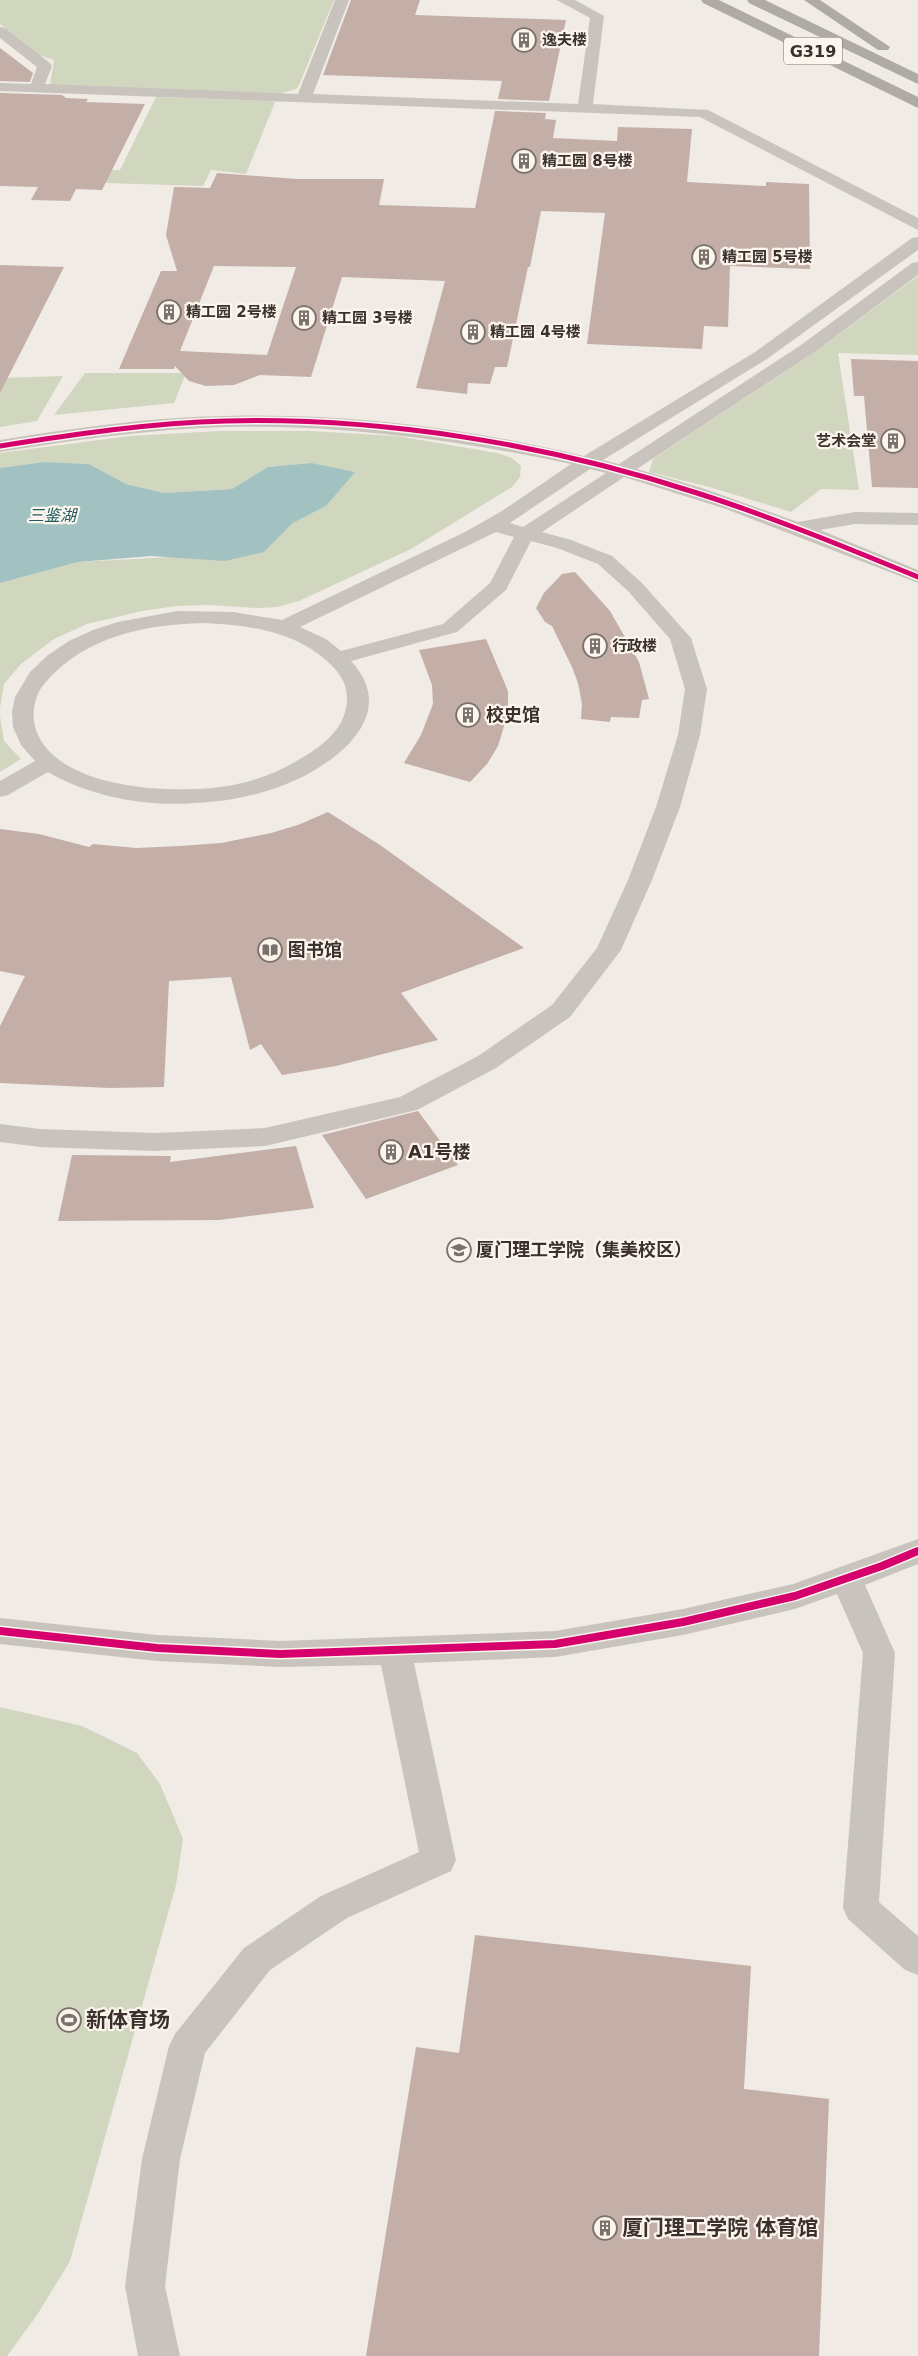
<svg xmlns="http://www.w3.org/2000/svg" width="918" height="2356" viewBox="0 0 918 2356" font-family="'DejaVu Sans','Noto Sans SC',sans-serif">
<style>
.green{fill:#d1d6bf}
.water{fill:#a1c2c1}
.building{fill:#c3afa7;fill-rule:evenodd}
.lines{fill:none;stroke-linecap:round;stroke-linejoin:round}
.minor{fill:#c9c3be;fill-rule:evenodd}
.highway{fill:#afaaa4;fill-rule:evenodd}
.cycleway-far1-casing{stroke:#fbf5ee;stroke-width:8}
.cycleway-casing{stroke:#fbf5ee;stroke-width:11}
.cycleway-far1{stroke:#d6006c;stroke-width:5}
.cycleway{stroke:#d6006c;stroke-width:8}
.labels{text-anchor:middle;stroke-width:4.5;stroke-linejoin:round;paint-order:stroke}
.far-poi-label{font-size:15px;font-weight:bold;fill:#3b302b;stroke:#fbf5ee;text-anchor:start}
.shield{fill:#fbf5ee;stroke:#756b66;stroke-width:1}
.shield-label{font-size:16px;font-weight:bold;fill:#3b302b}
.far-water-label{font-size:16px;font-style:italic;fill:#1f5a5e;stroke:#fbf5ee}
.poi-label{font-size:18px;font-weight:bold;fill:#3b302b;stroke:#fbf5ee;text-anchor:start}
.near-poi-label{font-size:21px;font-weight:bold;fill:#3b302b;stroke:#fbf5ee;text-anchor:start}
</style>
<rect width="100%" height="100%" fill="#f0ebe5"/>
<!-- green -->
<g class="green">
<polygon points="0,0 334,0 299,85 296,89 279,94 50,85 54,60 39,55 0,24"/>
<polygon points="156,97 270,101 275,102 246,174 211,170 203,186 105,183 111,170 120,170"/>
<polygon points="918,276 918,355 838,353 859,490 821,489 791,512 713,488 649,472 653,459 810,355"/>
<polygon points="85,373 186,373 174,403 54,415"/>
<polygon points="63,376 37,421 0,427 0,378"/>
<polygon points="220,431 309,431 397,436 497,453 512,458 521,466 520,477 512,487 411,549 299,601 277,607 258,608 209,605 176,606 142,611 87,624 54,639 21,664 4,684 0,708 0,583 78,562 264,552 293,523 326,506 311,463 269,467 232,489 164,493 126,484 89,464 44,462 0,468 0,453 130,436"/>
<polygon points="0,716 4,741 21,759 0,772"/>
<polygon points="0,1707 82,1726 137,1753 160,1784 183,1839 176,1885 70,2261 37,2315 7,2356 0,2356"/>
</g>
<!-- water -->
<polygon class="water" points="44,462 89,464 126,484 164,493 232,489 268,467 311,463 355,472 326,506 293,523 264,552 225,561 151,556 78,562 0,583 0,468"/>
<!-- building -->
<g class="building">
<polygon points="351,0 420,0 415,15 566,20 549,101 498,99 502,81 323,75"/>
<polygon points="0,48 33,73 30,82 0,81"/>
<polygon points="0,93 62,95 66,98 88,99 86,102 145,104 102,190 76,189 70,201 31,200 38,187 0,186"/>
<path d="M495 111 546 113 545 119 556 120 553 138 617 141 618 127 692 129 687 182 766 186V182L809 184 810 269 730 266 728 327 704 326 702 349 587 344 605 213 541 211 530 267H528L507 367H495L490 384 468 383 467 394 416 388 445 281 342 277 311 377 260 375 234 385 206 386 189 381 175 366 174 369H119L161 271H177L166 235 174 187 210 188 217 173 297 179H384L379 205 475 208ZM214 266 296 267 267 355 180 351Z"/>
<polygon points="0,265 64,267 0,393"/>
<polygon points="851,359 918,361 918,488 872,487 864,396 854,396"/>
<polygon points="575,572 610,611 639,662 649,699 642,700 639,718 611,717 610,722 581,719 582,704 578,683 572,667 552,626 545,622 536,608 544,593 562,574"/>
<polygon points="486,639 508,691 508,708 504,726 498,746 487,764 470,782 404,763 421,735 433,704 432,685 419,650"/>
<polygon points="328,812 380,845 524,948 401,993 438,1040 336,1066 282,1075 261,1044 250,1050 231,977 169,981 164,1087 110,1088 0,1083 0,1026 25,976 0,971 0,829 39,834 89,847 93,844 136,848 180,846 221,843 271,833 298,825"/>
<polygon points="418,1111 458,1165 366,1199 322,1135"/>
<polygon points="296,1146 314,1208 219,1220 58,1221 72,1155 171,1156 170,1162"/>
<polygon points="475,1935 751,1966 744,2089 829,2099 819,2356 366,2356 416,2047 459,2053"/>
</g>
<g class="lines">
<!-- minor -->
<g class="minor">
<polygon points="335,0 349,0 313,94 578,104 590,18 557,0 575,0 604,16 593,104 708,110 918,218 918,230 700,117 0,91 0,83 31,84 37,67 0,38 0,27 5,28 50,63 52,66 45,84 298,94"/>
<path d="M918 237V250L767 359 603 460 619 464 801 345 912 263 918 262V275L813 353 637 469 702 488 798 522 855 512 918 513V525L855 524 820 530 918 570V583L726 509 624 477 542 532 571 540 612 556 642 583 691 638 707 689 700 735 680 807 652 880 621 950 570 1017 496 1068 417 1110 265 1146 155 1151 40 1147 0 1142V1124L40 1129 155 1133 265 1128 400 1097 478 1056 552 1005 597 948 628 880 656 807 678 735 685 689 670 639 628 591 598 564 557 548 531 541 506 590 457 632 351 661C402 716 333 766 284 785 256 796 225 802 195 803 146 807 91 797 48 772L8 795 0 797V781L35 761 21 745 13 727 12 712 15 697 30 672 48 655 69 641 93 630 118 622 177 611 233 612 282 620 465 532 502 511 571 464C458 440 341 424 226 427 150 429 75 440 0 452V440C75 428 150 417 226 416 346 413 468 428 584 456L755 352 912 238ZM590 469 606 473 523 527 510 523ZM496 532 514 537 490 583 443 624 341 651 326 639 300 627ZM203 623C252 625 301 632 335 669 345 680 349 693 346 708 342 730 323 745 305 756 283 770 259 780 233 785 181 795 58 792 36 730 31 715 34 695 45 683 85 636 144 625 203 623Z"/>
<polygon points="918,1539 918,1564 865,1585 895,1653 879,1902 918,1936 918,1975 905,1970 848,1919 843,1908 863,1653 837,1594 795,1609 683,1635 555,1657 414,1663 456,1860 451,1871 347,1918 270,1970 205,2053 180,2159 165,2286 180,2356 138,2356 125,2286 142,2159 169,2046 175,2034 244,1948 321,1896 419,1852 381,1665 280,1667 157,1661 0,1644 0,1618 157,1635 280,1641 555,1631 683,1609 793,1584"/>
</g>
<!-- highway -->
<g class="highway">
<polygon points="701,0 719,0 918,97 918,108 703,3"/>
<polygon points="747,0 765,0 918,74 918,84 749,3"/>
<polygon points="804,0 820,0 890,47 888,50 878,50"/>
</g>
<!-- cycleway-far1 casing -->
<g class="cycleway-far1-casing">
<path id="cycleway-far1" d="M0 446C75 434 150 423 226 421 383 417 547 444 697 493 772 517 845 547 918 577"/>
</g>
<!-- cycleway casing -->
<g class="cycleway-casing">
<polyline id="cycleway" points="0,1631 157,1648 280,1654 555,1644 683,1622 795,1596 882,1566 918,1551"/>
</g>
<!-- cycleway-far1 -->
<use href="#cycleway-far1" class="cycleway-far1"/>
<!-- cycleway -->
<use href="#cycleway" class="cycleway"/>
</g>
<!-- icons -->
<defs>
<g id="building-ring" transform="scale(1.25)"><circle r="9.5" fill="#fbf5ee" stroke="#7a716c" stroke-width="1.5"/><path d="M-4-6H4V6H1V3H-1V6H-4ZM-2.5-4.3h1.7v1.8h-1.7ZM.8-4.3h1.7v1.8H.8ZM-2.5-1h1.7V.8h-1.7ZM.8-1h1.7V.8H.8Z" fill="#7a716c"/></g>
<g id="library-ring" transform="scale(1.25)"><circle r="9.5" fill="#fbf5ee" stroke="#7a716c" stroke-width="1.5"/><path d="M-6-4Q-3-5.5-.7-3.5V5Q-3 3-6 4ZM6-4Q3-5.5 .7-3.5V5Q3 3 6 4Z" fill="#7a716c"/></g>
<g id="university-ring" transform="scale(1.25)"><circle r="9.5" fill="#fbf5ee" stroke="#7a716c" stroke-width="1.5"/><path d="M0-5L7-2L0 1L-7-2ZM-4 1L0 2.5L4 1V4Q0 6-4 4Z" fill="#7a716c"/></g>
<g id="stadium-ring" transform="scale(1.25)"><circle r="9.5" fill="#fbf5ee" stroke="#7a716c" stroke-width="1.5"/><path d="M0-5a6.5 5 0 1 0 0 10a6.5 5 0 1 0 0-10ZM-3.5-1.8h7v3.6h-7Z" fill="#7a716c"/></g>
</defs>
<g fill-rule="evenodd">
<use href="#building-ring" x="524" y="40"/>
<use href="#building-ring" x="524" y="161"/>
<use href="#building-ring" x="704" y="257"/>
<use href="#building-ring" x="169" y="312"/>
<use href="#building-ring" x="304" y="318"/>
<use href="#building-ring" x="473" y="332"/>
<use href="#building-ring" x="893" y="441"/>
<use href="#building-ring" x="595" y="646"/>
<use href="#building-ring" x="468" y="715"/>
<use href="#library-ring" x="270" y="950"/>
<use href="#building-ring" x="391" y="1152"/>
<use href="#university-ring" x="459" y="1250"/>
<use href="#stadium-ring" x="69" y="2020"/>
<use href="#building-ring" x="605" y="2228"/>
</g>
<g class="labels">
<!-- far-poi labels -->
<g class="far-poi-label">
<text x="542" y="45">逸夫楼</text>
<text x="542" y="166">精工园 8号楼</text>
<text x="722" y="262">精工园 5号楼</text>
<text x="186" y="317">精工园 2号楼</text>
<text x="322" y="323">精工园 3号楼</text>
<text x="490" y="337">精工园 4号楼</text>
<text x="876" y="446" text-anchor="end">艺术会堂</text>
<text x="612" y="651">行政楼</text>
</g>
<!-- shield labels -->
<rect class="shield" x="784" y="37.5" width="58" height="27" rx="4"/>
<g class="shield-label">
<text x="813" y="57">G319</text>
</g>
<!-- far-water labels -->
<g class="far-water-label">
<text x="52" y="521">三鉴湖</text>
</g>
<!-- poi labels -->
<g class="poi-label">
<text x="486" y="721">校史馆</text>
<text x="288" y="956">图书馆</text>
<text x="408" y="1158">A1号楼</text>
<text x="476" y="1256">厦门理工学院（集美校区）</text>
</g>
<!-- near-poi labels -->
<g class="near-poi-label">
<text x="86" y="2027">新体育场</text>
<text x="622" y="2235">厦门理工学院 体育馆</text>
</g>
</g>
</svg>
